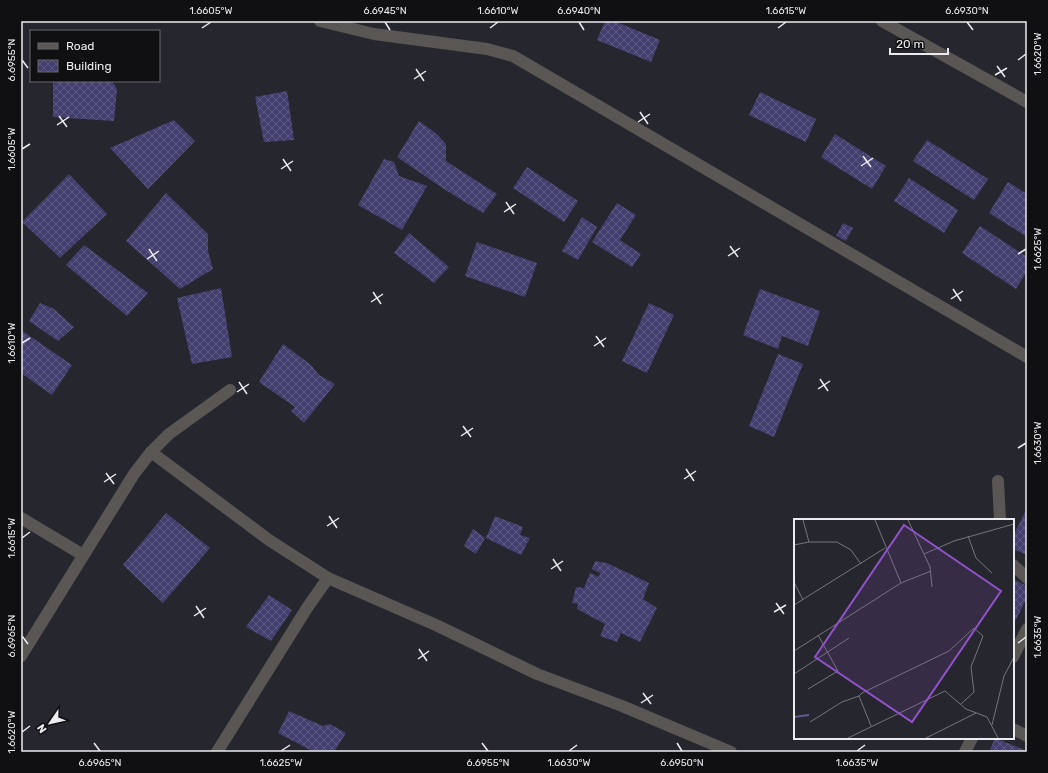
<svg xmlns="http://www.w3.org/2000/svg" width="1048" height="773" viewBox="0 0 1048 773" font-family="Rubik,sans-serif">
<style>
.building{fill:url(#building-cross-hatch)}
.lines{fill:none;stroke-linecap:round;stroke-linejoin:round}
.minor{stroke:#595653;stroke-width:12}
.ticks{fill:none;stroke:#ebebf0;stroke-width:1.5}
.inset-river{fill:none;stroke:#5f5b8e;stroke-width:2}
.inset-road{fill:none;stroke:#75757c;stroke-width:1}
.view{fill:#9152c9;fill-opacity:0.15;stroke:#9152c9;stroke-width:2}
.inset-edge{fill:none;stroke:#ebebf0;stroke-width:2}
.neatline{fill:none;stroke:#ebebf0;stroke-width:1.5}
.ticks-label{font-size:10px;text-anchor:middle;fill:#ebebf0}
</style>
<defs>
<pattern id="building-cross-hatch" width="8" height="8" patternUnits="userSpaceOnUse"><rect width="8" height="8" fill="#423e6e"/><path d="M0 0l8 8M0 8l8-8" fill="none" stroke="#5d5a83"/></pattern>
</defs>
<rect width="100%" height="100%" fill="#26262e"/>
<!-- building -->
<g class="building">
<polygon points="605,21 614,21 660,40 651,62 597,40"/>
<polygon points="53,81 112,81 117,89 114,121 53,117"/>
<polygon points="287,91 294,140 264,142 255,97"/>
<polygon points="760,92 816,119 806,142 749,115"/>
<polygon points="174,120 195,141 148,189 110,148"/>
<polygon points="419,121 437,134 446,144 446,161 497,194 483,213 444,189 397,157"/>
<polygon points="835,134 886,166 872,189 821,157"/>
<polygon points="927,140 988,179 974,200 913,161"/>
<polygon points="384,159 394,162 399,176 427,186 402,230 358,205"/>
<polygon points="527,167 578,201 564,222 513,188"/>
<polygon points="69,174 107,214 60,258 22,222"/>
<polygon points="909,178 958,210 944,233 894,201"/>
<polygon points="1008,182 1027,194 1027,237 989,213"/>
<polygon points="166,193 208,234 208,251 213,269 180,289 126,241"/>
<polygon points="617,203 636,215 620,240 641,254 632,267 592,242"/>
<polygon points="582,217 597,227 578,260 562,251"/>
<polygon points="843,223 853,228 846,241 836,236"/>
<polygon points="980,226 1027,257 1027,271 1016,289 962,253"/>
<polygon points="409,233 449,267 434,283 394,253"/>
<polygon points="477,242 537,263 525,297 465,276"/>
<polygon points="84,245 148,293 127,316 66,265"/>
<polygon points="221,288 232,357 192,364 177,298"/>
<polygon points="760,289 820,311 808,346 782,336 778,349 743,335"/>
<polygon points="40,303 54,309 74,327 58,341 29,321"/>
<polygon points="649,303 674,315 647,373 622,361"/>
<polygon points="21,330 72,365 52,395 21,373"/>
<polygon points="283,344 311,365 319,375 335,384 304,423 291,411 295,407 259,382"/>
<polygon points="778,354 803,364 774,437 749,426"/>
<polygon points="1027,508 1027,555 1013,549 1013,536"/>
<polygon points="166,513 210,548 163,603 123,565"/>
<polygon points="495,516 523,527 520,535 530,538 521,555 486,538"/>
<polygon points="473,529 485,538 476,554 464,546"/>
<polygon points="595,561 607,563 649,583 643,599 657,608 640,642 621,633 617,642 600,636 605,624 577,609 578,604 572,603 576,587 584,588 590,573 599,577 600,573 592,569"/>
<polygon points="1013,579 1027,586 1027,597 1016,620 1013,619"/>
<polygon points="269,595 292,610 271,641 246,627"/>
<polygon points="289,711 323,726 330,724 346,733 334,752 314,752 278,733"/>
<polygon points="995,738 1027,751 1027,752 989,752"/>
</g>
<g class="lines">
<!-- minor -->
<g class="minor">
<polyline points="320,21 374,34 487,49 513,56 1027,357"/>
<polyline points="882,21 1027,102"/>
<polyline points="151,452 269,540 328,578 307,608 217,752"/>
<polyline points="998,481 1000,520"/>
<polyline points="21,518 83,555"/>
<polyline points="1013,565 1027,578"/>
<polyline points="328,578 438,626 537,674 622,706 731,752"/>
<polyline points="21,656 134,474 151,452 169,434 230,390"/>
<polyline points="1013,657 1027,629"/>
<polyline points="1013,729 1027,736"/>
<polyline points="965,752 972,738"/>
</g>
</g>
<!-- ticks -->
<path class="ticks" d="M385 22 390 30M579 22 584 30M967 22 973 30M202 28 211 22M490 28 498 22M778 28 786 22M22 60 28 68M1018 60 1026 54M997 66 1005 77M416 69 424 81M995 75 1007 68M414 79 426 71M640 112 648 124M59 116 67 127M638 122 650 114M57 125 69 117M22 149 30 144M863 156 871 167M283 159 291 171M861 166 873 158M281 169 293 161M506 202 514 214M504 212 516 204M730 246 738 257M149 249 157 261M1018 254 1026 249M728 256 740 248M147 259 159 251M953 289 961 301M373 292 381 304M951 299 963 291M371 302 383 294M596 336 604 347M22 343 30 338M594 346 606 338M820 379 828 391M239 382 247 394M818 389 830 381M237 392 249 384M463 426 471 437M461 436 473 428M1018 448 1026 443M686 469 694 481M106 473 114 484M684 479 696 471M104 482 116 474M329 516 337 528M327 526 339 518M22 538 30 532M553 559 561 571M551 569 563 561M776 603 784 614M196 606 204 618M774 612 786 605M194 616 206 608M22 636 28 644M1018 643 1026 637M419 649 427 661M418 659 429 651M643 693 651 704M641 703 653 695M22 732 30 726M94 743 100 751M482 743 488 751M677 743 682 751M281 751 290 745M569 751 577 745M857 751 865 745"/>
<!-- overview -->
<g transform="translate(794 519)">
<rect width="220" height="220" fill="#26262e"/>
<path class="inset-river" d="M0 198 15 196"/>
<path class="inset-road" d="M9 1 15 23M81 1 107 64 137 52M114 1 136 48 138 68M174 17 182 39 198 54M0 26 15 23H43L57 31 67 45M130 35 160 22 220 5M0 63 9 81M0 86 91 29M0 132 107 64M0 155 55 119M14 170 44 152 24 116M16 203 48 183 65 177M198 206 210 157 220 138M77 207 65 177 68 174 155 132 180 109 189 117 177 148 180 173 167 185M54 219 151 172 172 190 193 198 204 219M132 219 182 194"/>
<path class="view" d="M110 6 207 72 118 203 21 138Z"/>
<rect width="220" height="220" class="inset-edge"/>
</g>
<!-- border -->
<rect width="1048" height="773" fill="none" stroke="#101013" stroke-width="44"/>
<!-- legend -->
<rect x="30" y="30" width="130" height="52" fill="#101013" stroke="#68686b"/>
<rect x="38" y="43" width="20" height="6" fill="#595653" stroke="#68686b"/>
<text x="66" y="50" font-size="12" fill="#ebebf0">Road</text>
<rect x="38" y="60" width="20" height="12" fill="url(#building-cross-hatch)" stroke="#68686b"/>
<text x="66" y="70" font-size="12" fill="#ebebf0">Building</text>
<!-- north arrow -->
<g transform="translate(50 723) rotate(236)" stroke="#101013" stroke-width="3" paint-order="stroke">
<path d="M0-3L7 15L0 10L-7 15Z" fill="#ebebf0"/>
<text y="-6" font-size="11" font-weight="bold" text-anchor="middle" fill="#ebebf0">N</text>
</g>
<!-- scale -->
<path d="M890 48v6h58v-6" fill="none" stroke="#ebebf0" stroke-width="2"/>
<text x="896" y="48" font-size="12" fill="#ebebf0" stroke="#101013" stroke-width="3" paint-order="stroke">20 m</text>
<rect x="22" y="22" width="1004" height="729" class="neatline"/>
<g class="ticks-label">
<text x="211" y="14">1.6605°W</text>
<text x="385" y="14">6.6945°N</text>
<text x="498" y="14">1.6610°W</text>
<text x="579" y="14">6.6940°N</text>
<text x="786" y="14">1.6615°W</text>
<text x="967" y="14">6.6930°N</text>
<text transform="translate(1037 54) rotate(-90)" y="4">1.6620°W</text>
<text transform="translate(11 60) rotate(-90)" y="4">6.6955°N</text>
<text transform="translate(11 149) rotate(-90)" y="4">1.6605°W</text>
<text transform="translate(1037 249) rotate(-90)" y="4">1.6625°W</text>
<text transform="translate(11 343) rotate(-90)" y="4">1.6610°W</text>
<text transform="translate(1037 443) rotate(-90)" y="4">1.6630°W</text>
<text transform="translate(11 538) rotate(-90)" y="4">1.6615°W</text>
<text transform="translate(11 636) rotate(-90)" y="4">6.6965°N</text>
<text transform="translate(1037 637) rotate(-90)" y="4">1.6635°W</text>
<text transform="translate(11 732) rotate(-90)" y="4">1.6620°W</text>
<text x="100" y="766">6.6965°N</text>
<text x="281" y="766">1.6625°W</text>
<text x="488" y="766">6.6955°N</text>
<text x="569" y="766">1.6630°W</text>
<text x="682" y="766">6.6950°N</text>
<text x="857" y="766">1.6635°W</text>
</g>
</svg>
